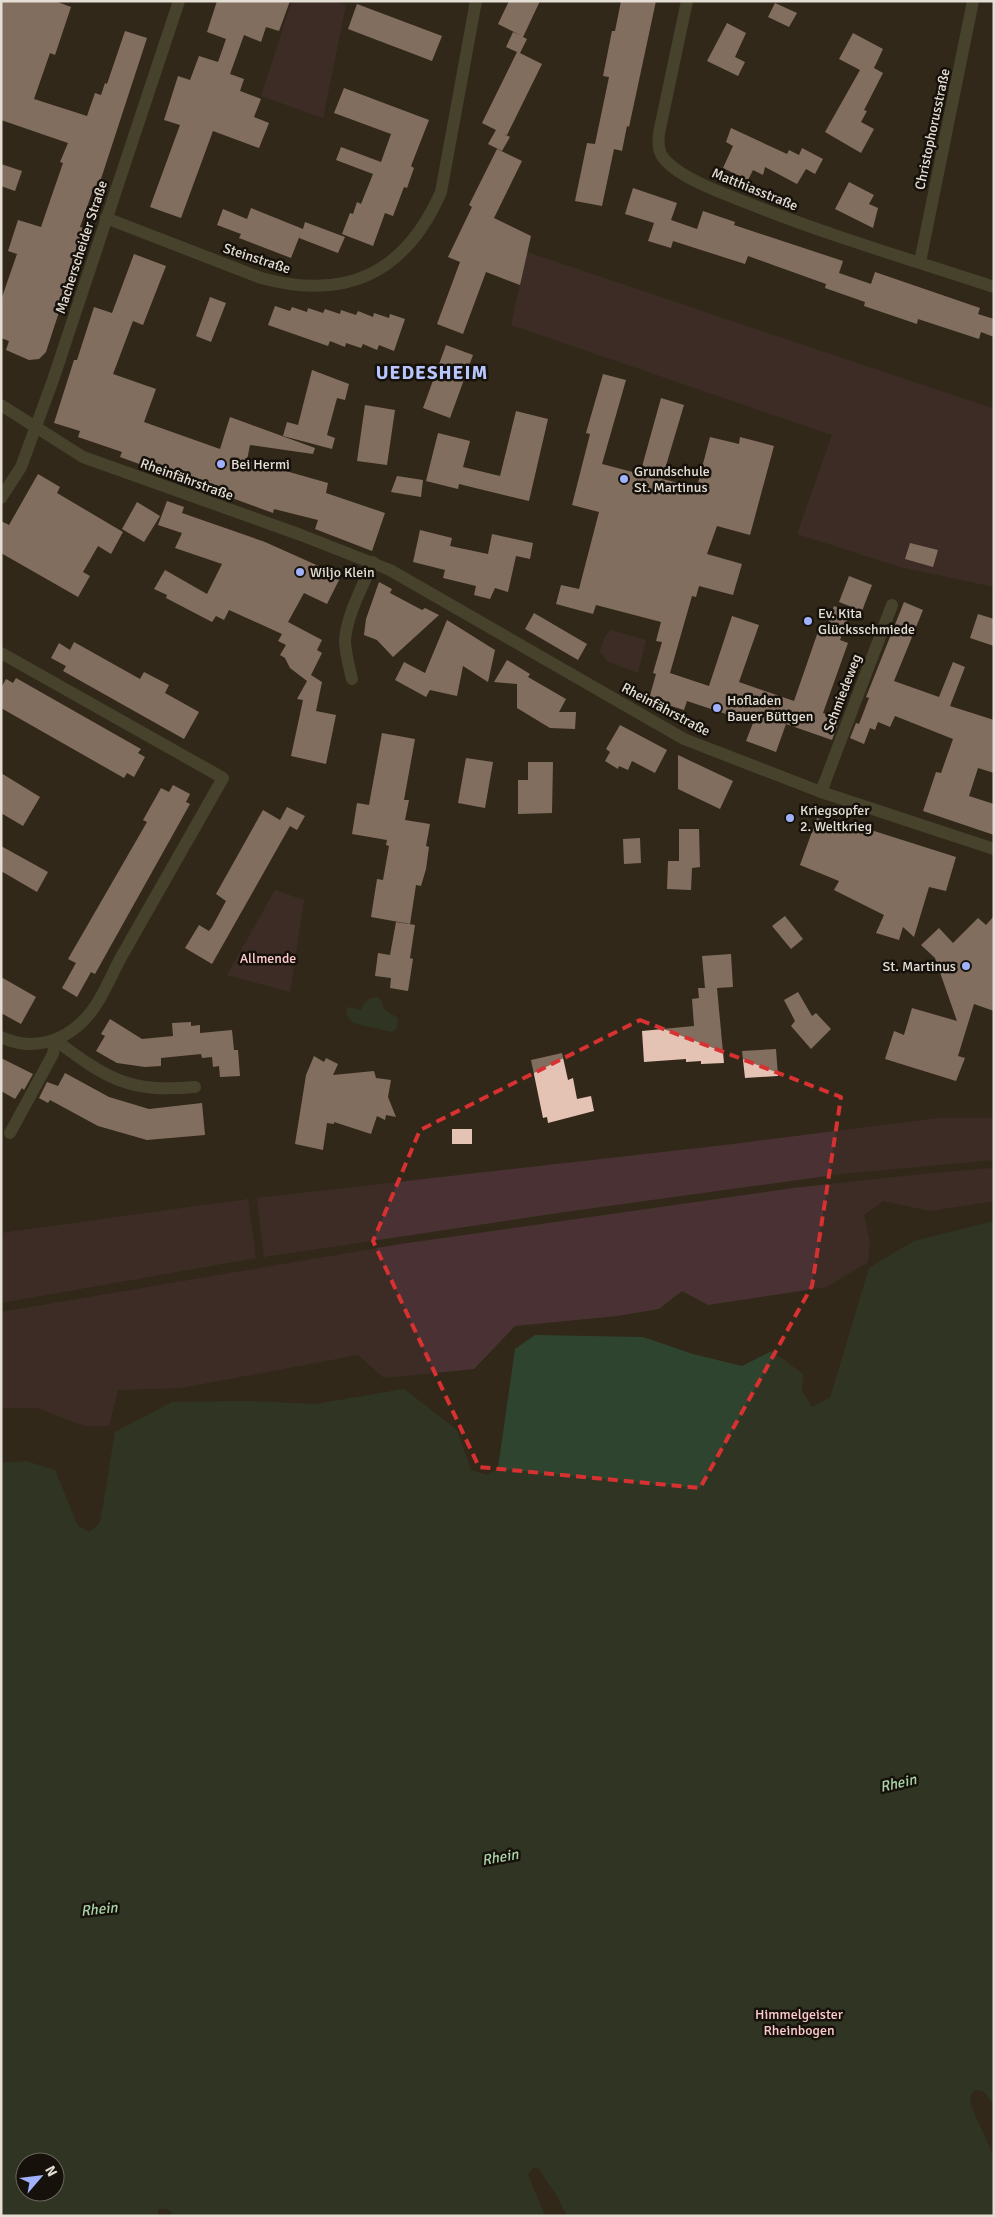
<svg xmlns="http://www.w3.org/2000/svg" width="995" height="2217" viewBox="0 0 995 2217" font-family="Signika,sans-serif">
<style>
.green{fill:#4a3234}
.water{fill:#2f442f;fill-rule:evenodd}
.building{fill:#e5c3b4}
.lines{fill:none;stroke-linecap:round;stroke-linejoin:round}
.minor{stroke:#606243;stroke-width:12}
.marked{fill:none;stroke:#d73131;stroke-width:4;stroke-dasharray:10 6;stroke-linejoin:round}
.poi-dot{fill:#a1b2fd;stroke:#16120b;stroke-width:2}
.labels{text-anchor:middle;stroke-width:5;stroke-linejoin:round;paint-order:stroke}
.street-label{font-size:14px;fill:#e4ded5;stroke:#16120b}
.poi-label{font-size:14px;fill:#e4ded5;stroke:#16120b;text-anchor:start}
.park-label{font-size:14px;fill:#ffcbcf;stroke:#16120b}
.water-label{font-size:15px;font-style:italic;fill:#a9d3a8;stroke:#16120b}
.district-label{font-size:19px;font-weight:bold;letter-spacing:1px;fill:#b8c6fe;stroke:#16120b}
</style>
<rect width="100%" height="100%" fill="#312819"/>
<!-- green -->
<g class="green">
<polygon points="292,1 336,1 346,5 323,118 261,96"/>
<polygon points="527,252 994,409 994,587 900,567 797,534 832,435 511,325"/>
<polygon points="611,630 646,640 638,673 607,661 600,651 605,636"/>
<polygon points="275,890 304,900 290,992 227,975"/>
<polygon points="939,1118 994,1118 994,1160 841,1174 565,1212 264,1257 257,1198 725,1145"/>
<polygon points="994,1168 994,1201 930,1211 883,1201 864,1215 870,1241 868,1262 827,1287 708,1305 682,1291 659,1309 617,1316 515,1326 474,1369 384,1378 358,1355 181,1388 118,1390 109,1426 85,1426 37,1408 1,1408 1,1312 401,1244 793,1188 922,1174"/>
<polygon points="248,1199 256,1258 1,1303 1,1233"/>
</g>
<!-- water -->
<g class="water">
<path d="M377 997 381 1000 385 1010 398 1018 397 1028 392 1032 353 1023 347 1015 346 1009 349 1007 361 1010C363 1002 369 998 377 997Z"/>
<path d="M994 1221V2104L983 2091 975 2090 971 2095 970 2104 994 2157V2216H567L557 2196 538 2168H533L528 2175 545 2216H174C170 2209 166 2208 159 2209L157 2216H1V1463L26 1461 55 1470 78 1526 89 1532 100 1523 115 1432 172 1402 247 1401 315 1404 404 1389 457 1430 471 1470 487 1475 498 1468 515 1349 535 1335 643 1337 693 1354 742 1366 772 1351 803 1374 802 1391 812 1407 830 1398 869 1268 914 1241ZM25 2162H55V2192H25Z"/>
</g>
<!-- building -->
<g class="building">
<polygon points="1,1 55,1 71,7 55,55 50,53 34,99 87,116 95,93 101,95 105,83 107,84 125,31 147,38 98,188 94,187 80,227 86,229 46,352 39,359 29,360 6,350 9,341 1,338 1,300 17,254 8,251 18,220 41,227 63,163 60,162 68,143 1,120"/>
<polygon points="217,1 290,1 279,31 266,27 261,42 244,35 230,74 244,79 240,91 261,99 254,117 269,123 259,148 213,131 181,218 150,207 180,125 164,120 178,76 190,80 199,56 218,62 226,39 207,32"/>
<polygon points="509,1 540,1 523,37 527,39 520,53 542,64 507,135 504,134 510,137 502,151 488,144 496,130 482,123 517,52 506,47 513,32 522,36 498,24"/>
<polygon points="621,1 656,1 629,127 627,126 622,151 614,149 602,206 575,201 587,143 595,144 609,77 603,76 612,31 615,31"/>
<polygon points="775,3 797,13 789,27 768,17"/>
<polygon points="357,4 442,36 432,61 348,29"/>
<polygon points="727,23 746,33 735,57 745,62 738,76 707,61"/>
<polygon points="853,33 883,49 874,68 883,73 864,110 867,111 861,122 874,129 861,153 825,132 860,70 839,59"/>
<polygon points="344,88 429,120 411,166 414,168 407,188 404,187 393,216 385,213 373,246 342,234 350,213 353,214 357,202 361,204 373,174 336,160 341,147 381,162 391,134 334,113"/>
<polygon points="731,128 787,154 789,150 799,155 802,148 823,159 815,174 806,169 797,184 765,167 763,175 753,170 748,180 723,168 733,146 726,142"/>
<polygon points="497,149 522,161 494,218 531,236 520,285 486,272 463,334 437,324 460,262 448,257 472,207 469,205"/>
<polygon points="1,164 22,171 15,191 1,186"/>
<polygon points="849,182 874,195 869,204 878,208 873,228 835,209"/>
<polygon points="633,188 677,203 671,220 697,229 703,211 735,222 734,225 843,261 839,273 871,284 875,272 980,308 978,314 994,319 994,337 981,332 979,339 918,319 917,324 864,306 865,302 825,288 826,284 748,256 745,264 673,241 671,248 648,241 654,223 625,214"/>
<polygon points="251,208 303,229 305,222 345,237 338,253 299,238 302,230 291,258 239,238 241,234 217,225 223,209 247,219"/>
<polygon points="134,254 166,266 143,325 133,321 113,374 156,389 144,422 220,449 230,417 315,448 313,454 250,445 247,460 328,483 326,493 385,513 372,551 315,529 318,520 274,509 273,513 207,489 209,483 144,458 142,465 120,457 122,452 78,437 80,431 54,423 74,360 77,360 94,307 112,313"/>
<polygon points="210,297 226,303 211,342 196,336"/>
<polygon points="275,306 290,311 292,307 307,312 308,308 323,313 325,309 340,314 341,310 356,315 358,311 373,317 374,313 389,318 390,314 405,319 394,351 379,345 377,350 363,344 361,348 346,343 345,347 330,341 328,346 268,325"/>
<polygon points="446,345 473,355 450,418 423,408"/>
<polygon points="312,370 349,384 345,400 337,398 327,435 335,438 332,449 283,436 287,422 298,425"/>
<polygon points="603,374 626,380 602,464 640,474 661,398 684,405 662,479 697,487 710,437 739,444 740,437 774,446 750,535 717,526 707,554 742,564 733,595 699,586 696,597 692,596 670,673 709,686 732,616 759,625 739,682 794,701 821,623 827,625 834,606 850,613 840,640 848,643 823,713 840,719 832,740 786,724 776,752 746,741 753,723 687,701 684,710 649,699 656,674 653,673 662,642 656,641 661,622 596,605 593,614 556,604 561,585 579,589 599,512 572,505 590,434 586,433"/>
<polygon points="365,405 395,410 387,465 357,461"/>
<polygon points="516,411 548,419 529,501 459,484 458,489 426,481 438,433 470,441 463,467 500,476"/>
<polygon points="38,474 60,487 57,493 123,532 111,554 98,546 83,572 90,576 78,597 1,553 1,521 9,525"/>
<polygon points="397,476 423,480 421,497 391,492"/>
<polygon points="167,501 184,507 182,513 265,542 341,576 327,604 304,593 288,622 322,640 317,650 322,653 311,675 322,682 316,711 336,715 326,764 291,756 303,700 297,699 307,681 290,668 285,658 280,655 286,645 278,641 282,634 229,610 224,620 216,616 212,622 166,598 167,595 154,589 165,570 207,594 222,564 175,548 182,533 158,525"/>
<polygon points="137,502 160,516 144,542 122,529"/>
<polygon points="420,530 452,538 450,546 488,554 492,534 533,543 530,559 516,556 508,592 495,588 490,599 474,595 476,586 443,578 445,570 413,562"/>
<polygon points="910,543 938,550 933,567 905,559"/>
<polygon points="849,576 872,585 862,611 839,602"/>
<polygon points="379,582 392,589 390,593 422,610 425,608 439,615 393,657 377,640 364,635 366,619"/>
<polygon points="904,602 923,610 894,681 939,697 953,662 965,667 950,706 994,720 994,773 978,768 969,796 994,804 994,835 923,811 936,772 941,773 953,739 895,716 890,727 878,722 875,730 870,728 864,744 850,738 856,723 859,724 869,698 866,697"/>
<polygon points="534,613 587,644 578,660 525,629"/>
<polygon points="978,614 994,619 994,646 970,638"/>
<polygon points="447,620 495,650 488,682 463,666 457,696 430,690 426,697 395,680 404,662 425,673"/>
<polygon points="74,642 140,679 144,672 169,685 165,693 199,712 184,739 63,671 66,666 51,658 59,643 70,650"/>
<polygon points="507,660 530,674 528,677 566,699 559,712 576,712 575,729 550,728 517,708 517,684 494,682"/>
<polygon points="16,678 141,749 138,753 145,757 134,777 127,773 124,778 1,708 1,688 6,679 13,683"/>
<polygon points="620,725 667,750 655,773 632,761 628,770 619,766 618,769 605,761 610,752 606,749"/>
<polygon points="382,733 415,739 404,800 409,800 405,820 430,824 426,846 429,847 426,869 421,886 416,885 410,924 371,917 377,879 383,880 389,846 386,845 387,840 352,834 357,803 369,805"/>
<polygon points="678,755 733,781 720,809 678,789"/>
<polygon points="466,758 493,762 485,808 458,803"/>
<polygon points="528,762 553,762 552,813 518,814 518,780 528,780"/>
<polygon points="1,773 40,797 23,826 1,813"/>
<polygon points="173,785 190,794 186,802 190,804 95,974 91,972 77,997 62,988 76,963 68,959 147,822 143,820 161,788 169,792"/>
<polygon points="287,807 305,816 297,830 288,825 290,826 212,964 185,948 199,925 209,931 212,927 226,901 216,894 263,810 280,820"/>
<polygon points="817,818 849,831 852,824 956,857 946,891 929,887 914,937 903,927 899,940 876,933 884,915 834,890 839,881 800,865"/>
<polygon points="679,829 699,829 700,867 692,868 691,890 667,889 668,861 679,861"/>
<polygon points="640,838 641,863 624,864 623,839"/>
<polygon points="1,846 48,872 37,892 1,871"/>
<polygon points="785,916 803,939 791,949 772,926"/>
<polygon points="994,916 994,1011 974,1004 958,1056 965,1058 956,1081 885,1059 894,1031 904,1035 912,1008 957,1021 935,958 921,945 939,928 953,943 978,918 986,925"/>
<polygon points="396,922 415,925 410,958 413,959 408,991 390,988 391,978 375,976 378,953 390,955"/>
<polygon points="731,954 733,987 717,988 724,1063 701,1064 701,1061 686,1062 686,1059 644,1062 642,1031 694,1026 692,999 699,998 698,988 705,988 702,956"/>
<polygon points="1,977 36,997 21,1024 1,1013"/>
<polygon points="798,992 812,1016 816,1013 831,1029 811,1049 791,1026 795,1021 784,1000"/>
<polygon points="110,1019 142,1039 173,1036 172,1023 191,1022 191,1026 200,1025 200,1033 232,1030 234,1050 238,1050 240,1076 220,1077 219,1066 213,1067 212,1057 202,1058 201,1054 161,1058 161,1066 145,1067 117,1063 96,1051 105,1036 101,1034"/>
<polygon points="776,1049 778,1076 745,1078 742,1051"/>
<polygon points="562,1053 568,1080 573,1078 577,1099 591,1096 594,1111 548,1123 547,1117 543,1118 531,1060"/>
<polygon points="314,1056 324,1062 326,1058 338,1064 333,1075 374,1071 376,1078 391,1080 388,1097 396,1117 386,1115 385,1120 377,1116 371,1134 334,1122 334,1124 327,1123 323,1150 295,1144 306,1075"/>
<polygon points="1,1058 33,1074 24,1090 22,1088 15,1099 1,1091"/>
<polygon points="65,1073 109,1097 149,1109 202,1103 205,1135 147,1140 98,1126 50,1100 48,1103 39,1098 47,1082 58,1086"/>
<rect x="452" y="1129" width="20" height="15"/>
</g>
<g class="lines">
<!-- minor -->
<g class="minor">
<path d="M687 1 659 133C658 144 658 153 666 161 684 180 725 194 750 204 830 236 912 260 994 287"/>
<path d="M106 218 261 278C346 301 405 274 441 192L476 1"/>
<polyline points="920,262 973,1"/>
<polyline points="1,405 83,457 301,535 390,570 684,739 821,792 994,849"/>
<polyline points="1,498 21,467 53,380 179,1"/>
<path d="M1 653 223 778C190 836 157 894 124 952 111 974 102 1002 84 1020 62 1043 30 1051 1 1037"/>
<path d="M352 679C349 666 345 653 345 640 347 614 363 586 373 562"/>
<polyline points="821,792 892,605"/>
<path d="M10 1133 53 1054 55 1040C108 1079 128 1093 195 1087"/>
</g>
</g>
<!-- marked area -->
<path d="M0 0H995V2217H0ZM640 1020 841 1097 812 1286 700 1488 479 1467 373 1241 420 1130Z" fill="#312819" fill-opacity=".55" fill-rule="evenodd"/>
<path class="marked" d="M640 1020 841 1097 812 1286 700 1488 479 1467 373 1241 420 1130Z"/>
<!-- markers -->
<g class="poi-dot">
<circle cx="221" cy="464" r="5"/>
<circle cx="624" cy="479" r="5"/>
<circle cx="300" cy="572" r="5"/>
<circle cx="808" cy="621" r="5"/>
<circle cx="717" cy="708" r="5"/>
<circle cx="790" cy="818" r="5"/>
<circle cx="966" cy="966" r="5"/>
</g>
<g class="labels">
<!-- street labels -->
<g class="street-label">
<text transform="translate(932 129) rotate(-78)" y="5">Christophorusstraße</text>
<text transform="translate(755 189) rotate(22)" y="5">Matthiasstraße</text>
<text transform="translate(81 247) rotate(-72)" y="5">Macherscheider Straße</text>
<text transform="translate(257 258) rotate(18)" y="5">Steinstraße</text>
<text transform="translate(187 479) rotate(20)" y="5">Rheinfährstraße</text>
<text transform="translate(842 693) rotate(-69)" y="5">Schmiedeweg</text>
<text transform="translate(666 709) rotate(28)" y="5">Rheinfährstraße</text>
</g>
<!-- poi labels -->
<g class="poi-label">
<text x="231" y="469">Bei Hermi</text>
<text x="634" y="476">Grundschule<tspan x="634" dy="16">St. Martinus</tspan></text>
<text x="310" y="577">Wiljo Klein</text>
<text x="818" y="618">Ev. Kita<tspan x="818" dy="16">Glücksschmiede</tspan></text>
<text x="727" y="705">Hofladen<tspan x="727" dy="16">Bauer Büttgen</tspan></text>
<text x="800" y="815">Kriegsopfer<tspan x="800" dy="16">2. Weltkrieg</tspan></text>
<text x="956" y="971" text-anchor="end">St. Martinus</text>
</g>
<!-- park labels -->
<g class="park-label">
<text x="268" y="963">Allmende</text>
<text x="799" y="2019">Himmelgeister<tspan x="799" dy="16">Rheinbogen</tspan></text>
</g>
<!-- water labels -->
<g class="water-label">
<text transform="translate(898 1783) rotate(-13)" y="5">Rhein</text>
<text transform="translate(500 1857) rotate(-10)" y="5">Rhein</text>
<text transform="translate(99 1909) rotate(-6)" y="5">Rhein</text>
</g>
<!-- district labels -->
<g class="district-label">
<text x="432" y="379">UEDESHEIM</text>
</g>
</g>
<!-- border -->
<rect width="995" height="2217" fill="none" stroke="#e4ded5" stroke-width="5"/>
<!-- north arrow -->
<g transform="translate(40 2177) rotate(62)"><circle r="24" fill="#16120b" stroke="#68645c"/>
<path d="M0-4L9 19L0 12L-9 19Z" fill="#a1b2fd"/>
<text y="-8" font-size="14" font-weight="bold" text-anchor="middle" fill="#e4ded5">N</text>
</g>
</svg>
